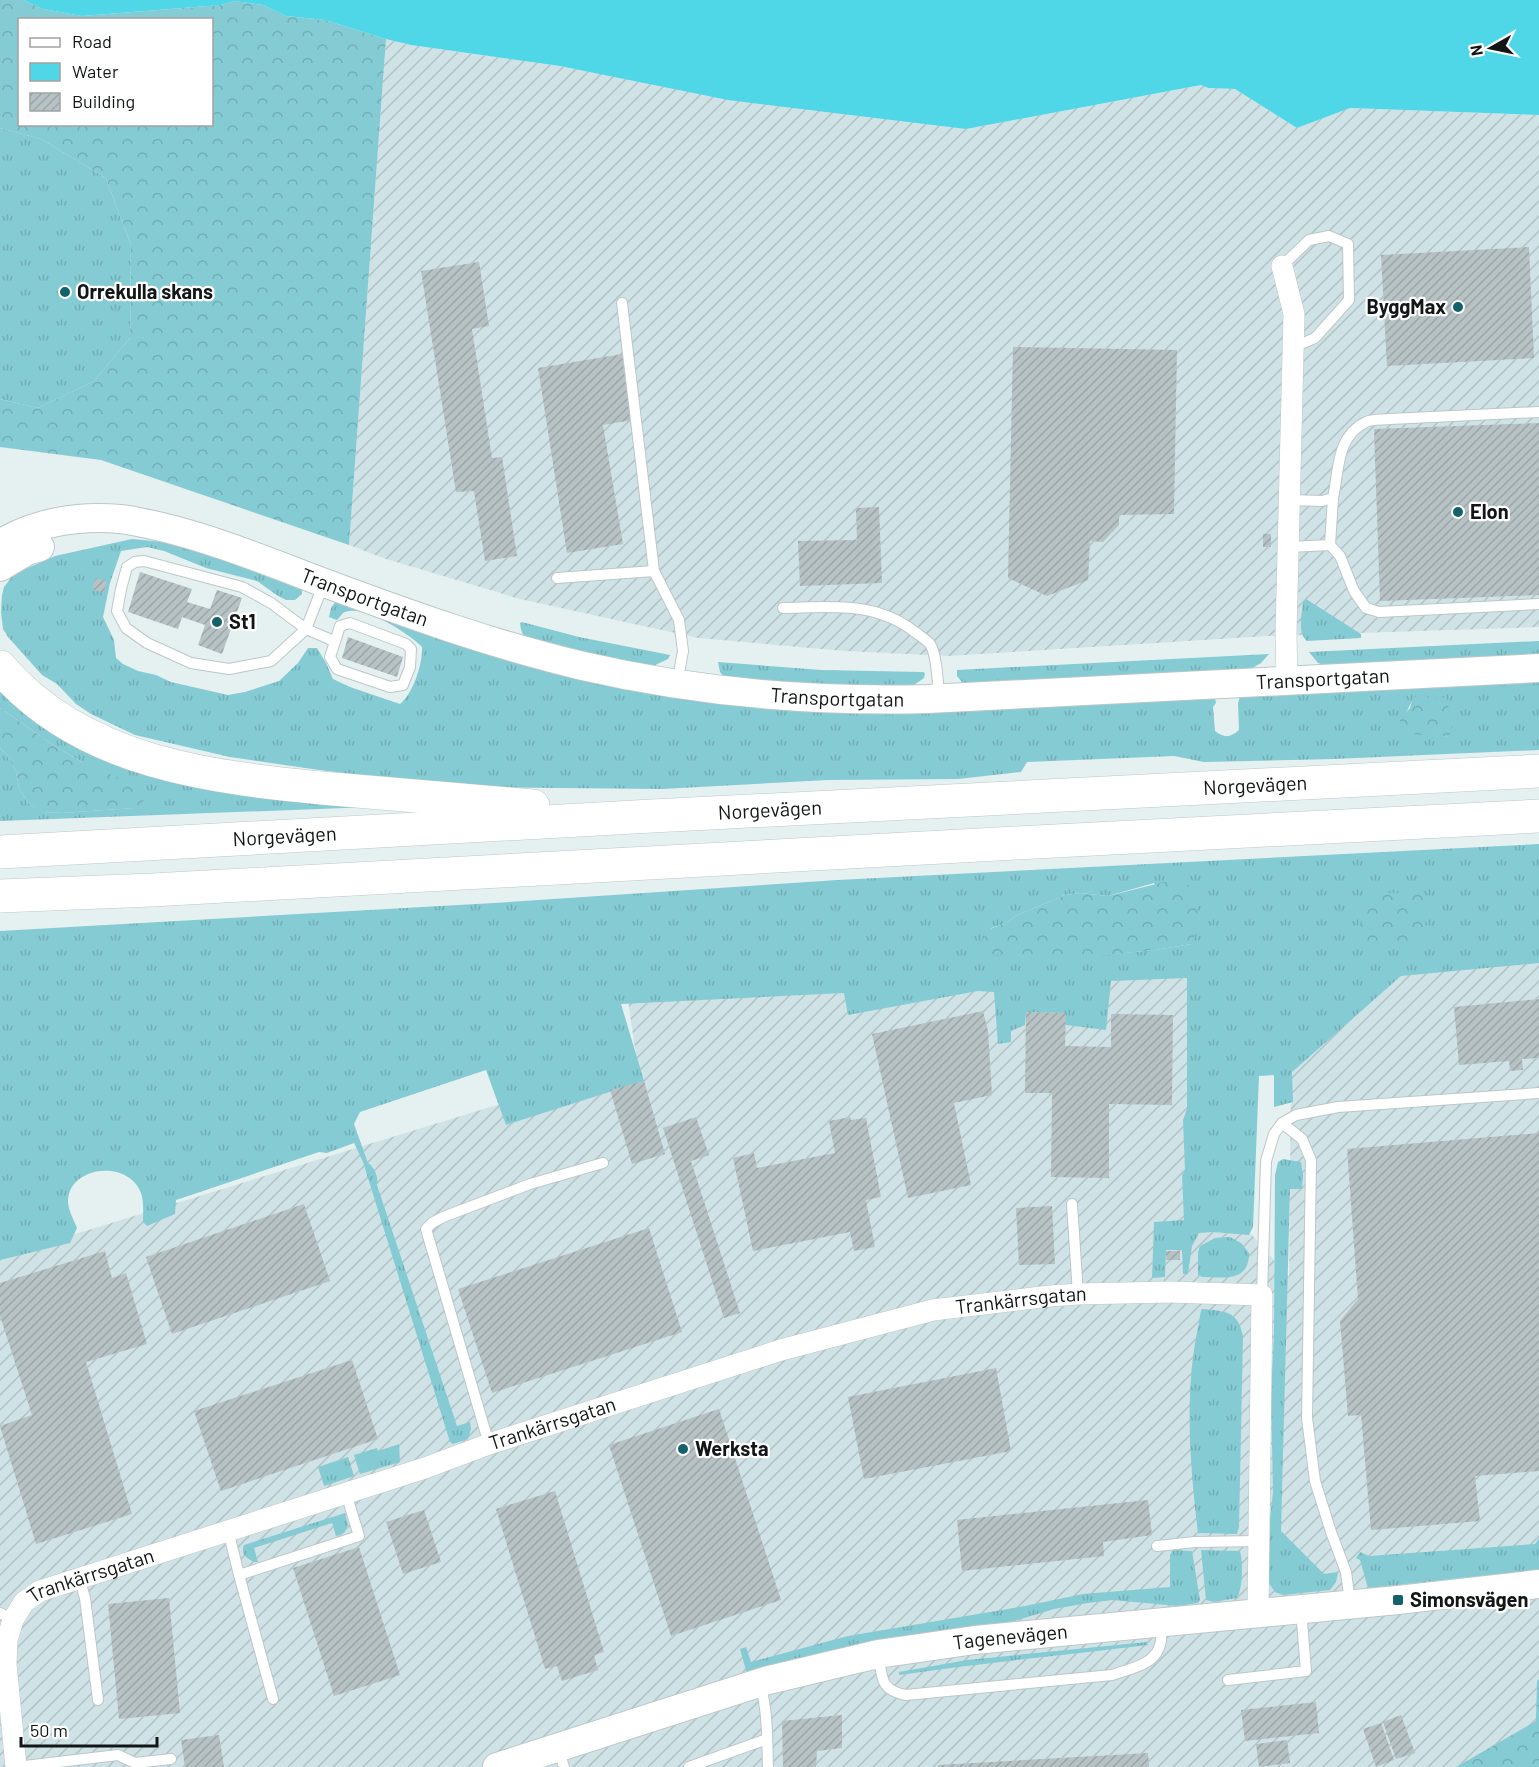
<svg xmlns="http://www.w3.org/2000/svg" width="1539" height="1767" viewBox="0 0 1539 1767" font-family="Barlow,sans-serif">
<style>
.industrial{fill:url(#industrial-furrows)}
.grass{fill:url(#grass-tufts);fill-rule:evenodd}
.forest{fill:url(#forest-crowns);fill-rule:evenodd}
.water{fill:#50d7e7}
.building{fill:url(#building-hatch)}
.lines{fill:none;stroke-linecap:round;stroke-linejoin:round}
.lane-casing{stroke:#bcc7c8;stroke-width:12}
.street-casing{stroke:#bcc7c8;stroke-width:22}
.secondary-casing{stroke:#bcc7c8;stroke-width:30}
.highway-casing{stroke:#bcc7c8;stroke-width:34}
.lane{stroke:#fff;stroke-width:10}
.street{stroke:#fff;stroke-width:21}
.secondary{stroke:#fff;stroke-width:28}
.highway{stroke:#fff;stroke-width:33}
.poi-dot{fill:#13616a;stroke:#fff;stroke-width:2}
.labels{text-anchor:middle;stroke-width:4.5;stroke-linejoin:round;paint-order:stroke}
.poi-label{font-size:20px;font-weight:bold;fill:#121616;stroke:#fff;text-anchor:start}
.street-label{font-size:20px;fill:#121616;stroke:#fff}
</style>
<defs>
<pattern id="industrial-furrows" width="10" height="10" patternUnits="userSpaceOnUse" patternTransform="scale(1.5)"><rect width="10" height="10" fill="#cfe3e6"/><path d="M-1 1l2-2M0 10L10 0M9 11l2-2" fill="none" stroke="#b1c2c5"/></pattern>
<pattern id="grass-tufts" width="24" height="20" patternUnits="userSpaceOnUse" patternTransform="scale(1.5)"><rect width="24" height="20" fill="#85cbd4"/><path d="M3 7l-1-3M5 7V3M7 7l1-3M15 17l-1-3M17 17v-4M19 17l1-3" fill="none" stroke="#72aeb5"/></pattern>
<pattern id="forest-crowns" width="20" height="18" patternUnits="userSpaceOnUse" patternTransform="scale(1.5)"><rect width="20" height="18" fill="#85cbd4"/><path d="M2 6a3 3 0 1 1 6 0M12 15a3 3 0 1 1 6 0" fill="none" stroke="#72aeb5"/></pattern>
<pattern id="building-hatch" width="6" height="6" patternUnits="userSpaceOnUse" patternTransform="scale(1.5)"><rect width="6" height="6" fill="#b7c2c4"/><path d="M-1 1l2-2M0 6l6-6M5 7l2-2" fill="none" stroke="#9ca6a8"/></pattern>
</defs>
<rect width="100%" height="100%" fill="#e5f0f1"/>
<!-- industrial -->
<g class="industrial">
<polygon points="386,39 411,45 560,66 966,129 1201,85 1208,88 1235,89 1297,128 1350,108 1539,115 1539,627 1268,636 948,656 845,651 698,638 520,599 383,558 349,545"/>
<polygon points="1539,946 1539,1679 1537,1681 1537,1721 1456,1767 0,1767 0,1257 637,1062 628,1001 1191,974 1196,1218 1252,1235 1289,1277 1291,1067 1395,969"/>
</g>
<!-- grass -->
<g class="grass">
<polygon points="0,128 41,139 106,178 131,245 130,338 94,381 38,408 0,399"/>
<path d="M132 539 185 544 302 581V594L295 600H286L278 596 257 581 206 568 164 551 147 547 121 551 110 583 103 617 114 640 116 658 123 664 138 671 156 675 171 682 228 695 245 692 279 681 298 663 308 648H317L326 663 333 679 350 687 400 704C413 694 423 663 422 647 410 634 361 602 343 613 342 614 338 619 337 620L329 617 331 608 336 601 551 673 686 699 763 709 884 714 1215 698 1216 703 1213 707 1215 731C1224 738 1230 738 1239 730L1238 703 1240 696 1539 680V750L1334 759 1204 762 1174 756 1027 762 1021 772 958 779 828 780 662 789 460 787 319 770 230 757 135 735 91 714 76 704 57 684 42 675 8 637 3 629 1 612 2 595 4 587 14 574 55 556ZM1414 697 1449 737 1431 735 1405 715Z"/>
<path d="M1306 599 1361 634V638L1307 641C1297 632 1302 614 1303 602Z"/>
<path d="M522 622 579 637 670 655 668 659 651 667 530 641C523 637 521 632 520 623Z"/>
<polygon points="1539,641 1539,654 1324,665 1318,663 1309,652"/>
<polygon points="1269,654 1261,663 1249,670 970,685 962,682 957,676 957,670"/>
<polygon points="718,662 821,670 923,672 925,673 924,678 911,687 837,687 724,677 720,672"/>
<polygon points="0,679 39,716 371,807 0,821 0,748 6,754 16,771 19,788 28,803 42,812 62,813 134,808 82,762 53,745 0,708"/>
<path d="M1539 844V963L1401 976 1292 1072 1293 1102 1274 1107V1075L1259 1076 1253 1227 1249 1235 1213 1232 1199 1233 1192 1246 1188 1274H1183L1182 1250H1166L1165 1277 1152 1278 1154 1222 1184 1220 1182 1175 1185 1170 1183 1120 1187 1109V978L1111 981 1106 1030 1066 1025 1065 1013 1026 1012 1025 1025 1011 1031V1042L998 1044 994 992 978 991 848 1015 844 993 621 1004 644 1081 506 1125 486 1070 360 1112 354 1124 368 1163C374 1166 379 1178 377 1185L457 1426 470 1422 471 1429 468 1439 453 1444 450 1442 363 1162 354 1143 327 1153 319 1152 176 1200 175 1214 147 1226 143 1222C143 1212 144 1202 141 1193 128 1159 69 1166 68 1201 68 1210 74 1220 77 1228L70 1243 0 1260V931L494 903 838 880ZM1154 883 1192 944 1155 950 1033 961 1017 954H1007L991 928 1005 924 1015 916 1065 895 1080 893 1108 896Z"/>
<polygon points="1283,1159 1301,1162 1303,1175 1302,1189 1290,1189 1281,1531 1324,1574 1338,1572 1336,1582 1330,1590 1283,1595 1275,1592 1268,1582 1269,1528 1273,1492 1271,1393 1274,1333 1275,1175 1278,1162"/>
<path d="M1230 1237 1241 1243 1249 1253C1249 1283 1224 1277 1202 1277L1198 1275V1252L1200 1246 1215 1238Z"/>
<path d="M1202 1309C1225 1311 1239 1311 1243 1337L1239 1527 1237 1534 1198 1533C1190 1466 1184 1394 1198 1327 1200 1321 1199 1315 1202 1309Z"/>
<polygon points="399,1444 400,1462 360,1474 354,1455 377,1448 378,1451"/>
<polygon points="348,1457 354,1476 324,1486 318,1467"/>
<path d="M345 1513 348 1525 344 1533 336 1536 332 1523 254 1548 258 1562H254C247 1558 240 1554 244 1545Z"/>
<polygon points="1539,1538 1539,1570 1368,1588 1360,1560 1356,1558 1360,1552 1369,1556 1535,1544"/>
<polygon points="1173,1550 1192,1551 1200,1600 1198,1603 1177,1606 1113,1600 1088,1603 1054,1609 1008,1623 931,1632 862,1644 827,1651 747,1674 740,1649 746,1647 751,1662 848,1636 1025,1606 1083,1594 1170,1587 1170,1555"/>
<path d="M1201 1550 1240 1551C1243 1563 1243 1587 1237 1598L1214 1602 1206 1600Z"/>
<path d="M1147 1642 1148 1645C1065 1655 982 1663 899 1675V1672L967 1660Z"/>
</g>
<!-- forest -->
<g class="forest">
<path d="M0 0H23L43 9 82 16 221 5 234 1 263 5 286 16 325 20 386 39 349 545 101 460 0 447V399L38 408 94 381 130 338 131 245 106 178 41 139 0 128ZM20 20H212V124H20Z"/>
<polygon points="1423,696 1447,698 1452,728 1449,737 1411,734 1400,730 1400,719 1410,708 1413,697"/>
<polygon points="0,708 53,745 82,762 146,790 149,792 149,796 135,808 62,813 41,812 28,803 19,788 16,771 6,754 0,748"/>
<path d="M1172 880 1185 883 1195 890C1199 910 1198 924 1192 944L1155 950 1033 962 1017 954 993 955 984 952 981 947 983 939 992 928 1005 924 1015 916 1065 895 1080 893 1108 896Z"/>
<path d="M1378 893H1424C1424 908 1429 934 1420 946 1376 946 1346 952 1370 896Z"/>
<polygon points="1539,1679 1539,1767 1456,1767 1536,1721 1537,1681"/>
</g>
<!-- water -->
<polygon class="water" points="23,0 1539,0 1539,115 1350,108 1297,128 1235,89 1208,88 1201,85 966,129 728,100 560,66 411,45 386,39 325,20 286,16 263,5 234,1 221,5 82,16 43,9"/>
<!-- building -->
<g class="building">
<polygon points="1529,247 1534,358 1387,366 1381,255"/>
<polygon points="479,262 489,326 472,329 492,458 502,457 517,556 485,561 474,491 456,492 421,271"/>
<polygon points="1013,347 1177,350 1174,514 1119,515 1119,525 1103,542 1090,541 1088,580 1047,596 1008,578"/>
<polygon points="622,354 633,420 603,425 623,544 567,553 538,368"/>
<polygon points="1539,423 1539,595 1380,601 1374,429"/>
<polygon points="879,507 882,583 800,586 798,541 857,540 856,508"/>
<rect x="1263" y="534" width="8" height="13"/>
<polygon points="140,572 192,589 187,602 210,609 217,590 242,598 222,654 198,645 205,625 182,617 178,629 128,612"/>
<polygon points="96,578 107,582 103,593 92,589"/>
<polygon points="348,637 403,657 397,677 342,658"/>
<polygon points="1539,999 1539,1058 1522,1059 1523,1070 1510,1071 1509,1061 1459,1065 1454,1007"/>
<polygon points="983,1011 988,1031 992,1095 954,1103 971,1185 908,1198 872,1034"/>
<polygon points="1026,1012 1066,1013 1065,1046 1111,1047 1111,1014 1173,1015 1172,1105 1109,1104 1109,1178 1051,1177 1052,1093 1025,1093"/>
<polygon points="644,1081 665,1154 632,1164 610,1090"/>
<polygon points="696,1117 709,1155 691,1161 740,1313 724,1318 663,1128"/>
<polygon points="850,1117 851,1120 866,1118 881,1197 866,1200 875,1247 854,1251 850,1232 753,1251 733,1158 754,1153 757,1168 835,1153 829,1121"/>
<polygon points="1539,1133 1539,1471 1475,1476 1480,1521 1371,1530 1361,1415 1348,1416 1340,1321 1358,1299 1347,1149"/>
<polygon points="304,1204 330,1281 172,1334 146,1257"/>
<polygon points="1052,1206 1055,1264 1019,1265 1016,1208"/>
<polygon points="649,1228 682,1332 492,1393 458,1289"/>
<polygon points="105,1251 112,1278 126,1273 147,1344 86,1362 132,1514 36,1544 0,1426 32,1415 0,1316 0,1283"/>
<rect x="1166" y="1251" width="14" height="9"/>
<polygon points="352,1360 378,1439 221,1491 194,1411"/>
<polygon points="996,1368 1011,1451 864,1479 848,1397"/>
<polygon points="719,1409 781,1600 671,1636 609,1445"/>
<polygon points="555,1491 604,1652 594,1655 598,1670 562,1681 557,1666 545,1669 496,1509"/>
<polygon points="1148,1500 1152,1535 1103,1542 1104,1556 962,1571 957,1520"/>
<polygon points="424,1510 441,1562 403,1574 386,1522"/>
<polygon points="359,1547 400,1675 334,1696 293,1568"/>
<polygon points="169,1598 180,1713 119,1719 108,1604"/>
<polygon points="1316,1702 1319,1733 1245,1741 1241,1710"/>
<polygon points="842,1715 842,1748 817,1751 816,1767 783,1767 782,1721"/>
<polygon points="1401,1715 1415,1753 1396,1759 1383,1722"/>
<polygon points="1381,1723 1394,1760 1376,1767 1363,1729"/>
<polygon points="219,1735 224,1767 185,1767 181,1740"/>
<polygon points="1287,1740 1290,1763 1259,1767 1256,1744"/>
<polygon points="1148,1753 1149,1767 938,1767 938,1765"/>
</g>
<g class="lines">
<!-- lane casing -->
<g class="lane-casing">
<g id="lane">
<polyline points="1282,266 1309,240 1329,236 1348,244 1349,300 1315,338 1294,347"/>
<polyline points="622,303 654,571"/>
<path d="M1290 500 1322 501 1333 498C1339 471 1336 436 1366 422 1372 419 1383 420 1390 419L1539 412"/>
<polyline points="1330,545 1333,498"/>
<polyline points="1289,547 1330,545 1340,556 1354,591 1366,608 1379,612 1539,604"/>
<polyline points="557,578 654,571 679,620 683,651 677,684"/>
<polyline points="324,583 306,629 271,661 229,669 191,663 147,643 126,628 117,611 121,589 127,567 135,562 144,561 242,587 271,603 306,629 334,641"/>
<path d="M783 608C831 607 875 601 915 632 920 636 927 640 930 644 937 654 938 685 939 698"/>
<polygon points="350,623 406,644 411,649 410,667 403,685 390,687 337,669 330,657 340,626"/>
<polyline points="1282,1123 1302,1139 1311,1160 1307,1418 1315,1481 1331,1532 1346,1572 1350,1603"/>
<polyline points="1072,1204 1078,1294"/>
<polyline points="1262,1295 1266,1161 1274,1134 1282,1123 1296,1115 1338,1107 1539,1093"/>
<polyline points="489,1444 426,1229 432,1223 443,1217 530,1184 603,1163"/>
<polyline points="228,1530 239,1575 359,1536 346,1493"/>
<polyline points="1157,1546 1195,1542 1258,1541"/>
<polyline points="239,1575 273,1699"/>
<polyline points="79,1578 85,1598 98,1700"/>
<polyline points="0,1613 13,1620"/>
<path d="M878 1655C883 1677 879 1690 906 1695L1112 1675C1142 1665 1166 1662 1161 1624"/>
<polyline points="1228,1680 1306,1671 1301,1609"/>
<path d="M760 1684C768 1711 767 1739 768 1767"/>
<polyline points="558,1748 564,1767"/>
<polyline points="16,1767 118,1755 135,1763 171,1759"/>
<polyline points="689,1767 767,1739"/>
</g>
</g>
<!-- street casing -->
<g class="street-casing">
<g id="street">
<polyline points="1282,266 1294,314 1286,633 1287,681"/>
<path id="s1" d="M16 1767 6 1664 7 1640 13 1620 24 1602 40 1591 425 1468 489 1444 781 1350 933 1310 1050 1296 1078 1294 1170 1292 1262 1295 1258 1612"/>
</g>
</g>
<!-- secondary casing -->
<g class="secondary-casing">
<g id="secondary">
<path id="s2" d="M0 544C35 522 80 515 120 519 131 520 142 523 153 525 211 538 267 561 322 582 408 614 494 645 583 666 696 692 811 702 927 699L1539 668"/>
<polyline points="0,567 27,551 40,547"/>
<path id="s3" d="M497 1767 765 1681 878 1654 975 1640 1398 1600 1539 1584"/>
</g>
</g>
<!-- highway casing -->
<g class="highway-casing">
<g id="highway">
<path d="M0 667C82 764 214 778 333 789 400 795 467 800 533 806"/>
<path id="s4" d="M0 852 652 816 1539 771"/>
<polyline points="0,896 152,890 1016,843 1539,816"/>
</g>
</g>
<!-- lane -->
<use href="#lane" class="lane"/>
<!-- street -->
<use href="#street" class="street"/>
<!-- secondary -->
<use href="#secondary" class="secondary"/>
<!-- highway -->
<use href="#highway" class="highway"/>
</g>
<!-- markers -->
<g class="poi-dot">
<circle cx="65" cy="292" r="6"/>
<circle cx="1458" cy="307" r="6"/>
<circle cx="1458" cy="512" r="6"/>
<circle cx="217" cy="622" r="6"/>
<circle cx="683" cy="1449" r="6"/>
<rect x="1392" y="1594" width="12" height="12" rx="3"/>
</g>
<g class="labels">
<!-- poi labels -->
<g class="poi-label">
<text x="77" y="299">Orrekulla skans</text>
<text x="1446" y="314" text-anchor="end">ByggMax</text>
<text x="1470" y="519">Elon</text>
<text x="229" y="629">St1</text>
<text x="695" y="1456">Werksta</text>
<text x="1410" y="1607">Simonsvägen</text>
</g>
<!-- street labels -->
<g class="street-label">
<text dy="7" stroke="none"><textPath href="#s2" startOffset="382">Transportgatan</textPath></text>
<text dy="7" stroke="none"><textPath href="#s2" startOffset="1354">Transportgatan</textPath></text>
<text dy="7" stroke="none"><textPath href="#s2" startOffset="868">Transportgatan</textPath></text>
<text dy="7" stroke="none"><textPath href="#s4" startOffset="1257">Norgevägen</textPath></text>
<text dy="7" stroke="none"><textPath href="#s4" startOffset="771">Norgevägen</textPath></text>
<text dy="7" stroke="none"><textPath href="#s4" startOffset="285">Norgevägen</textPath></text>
<text dy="7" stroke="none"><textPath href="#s1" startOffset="1214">Trankärrsgatan</textPath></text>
<text dy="7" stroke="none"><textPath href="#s1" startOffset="728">Trankärrsgatan</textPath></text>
<text dy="7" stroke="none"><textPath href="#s1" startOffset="242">Trankärrsgatan</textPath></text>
<text dy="7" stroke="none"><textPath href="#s3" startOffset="531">Tagenevägen</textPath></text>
</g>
</g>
<!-- legend -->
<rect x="18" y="18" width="195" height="108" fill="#ffffff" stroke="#a0a2a2" stroke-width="1.5"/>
<rect x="30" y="38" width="30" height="9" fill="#ffffff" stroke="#a0a2a2" stroke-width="1.5"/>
<text x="72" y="48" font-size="18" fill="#121616">Road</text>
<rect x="30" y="63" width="30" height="18" fill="#50d7e7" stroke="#a0a2a2" stroke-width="1.5"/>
<text x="72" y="78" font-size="18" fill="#121616">Water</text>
<rect x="30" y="93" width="30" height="18" fill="url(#building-hatch)" stroke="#a0a2a2" stroke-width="1.5"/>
<text x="72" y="108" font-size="18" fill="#121616">Building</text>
<!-- north arrow -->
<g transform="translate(1491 48) rotate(261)" stroke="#ffffff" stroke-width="4.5" paint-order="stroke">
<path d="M0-4.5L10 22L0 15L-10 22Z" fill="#121616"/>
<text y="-9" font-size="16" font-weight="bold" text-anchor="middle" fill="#121616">N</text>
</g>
<!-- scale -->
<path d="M21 1737v9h136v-9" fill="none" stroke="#121616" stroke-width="3"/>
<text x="30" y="1737" font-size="18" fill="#121616" stroke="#ffffff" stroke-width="4.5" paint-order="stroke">50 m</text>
</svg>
